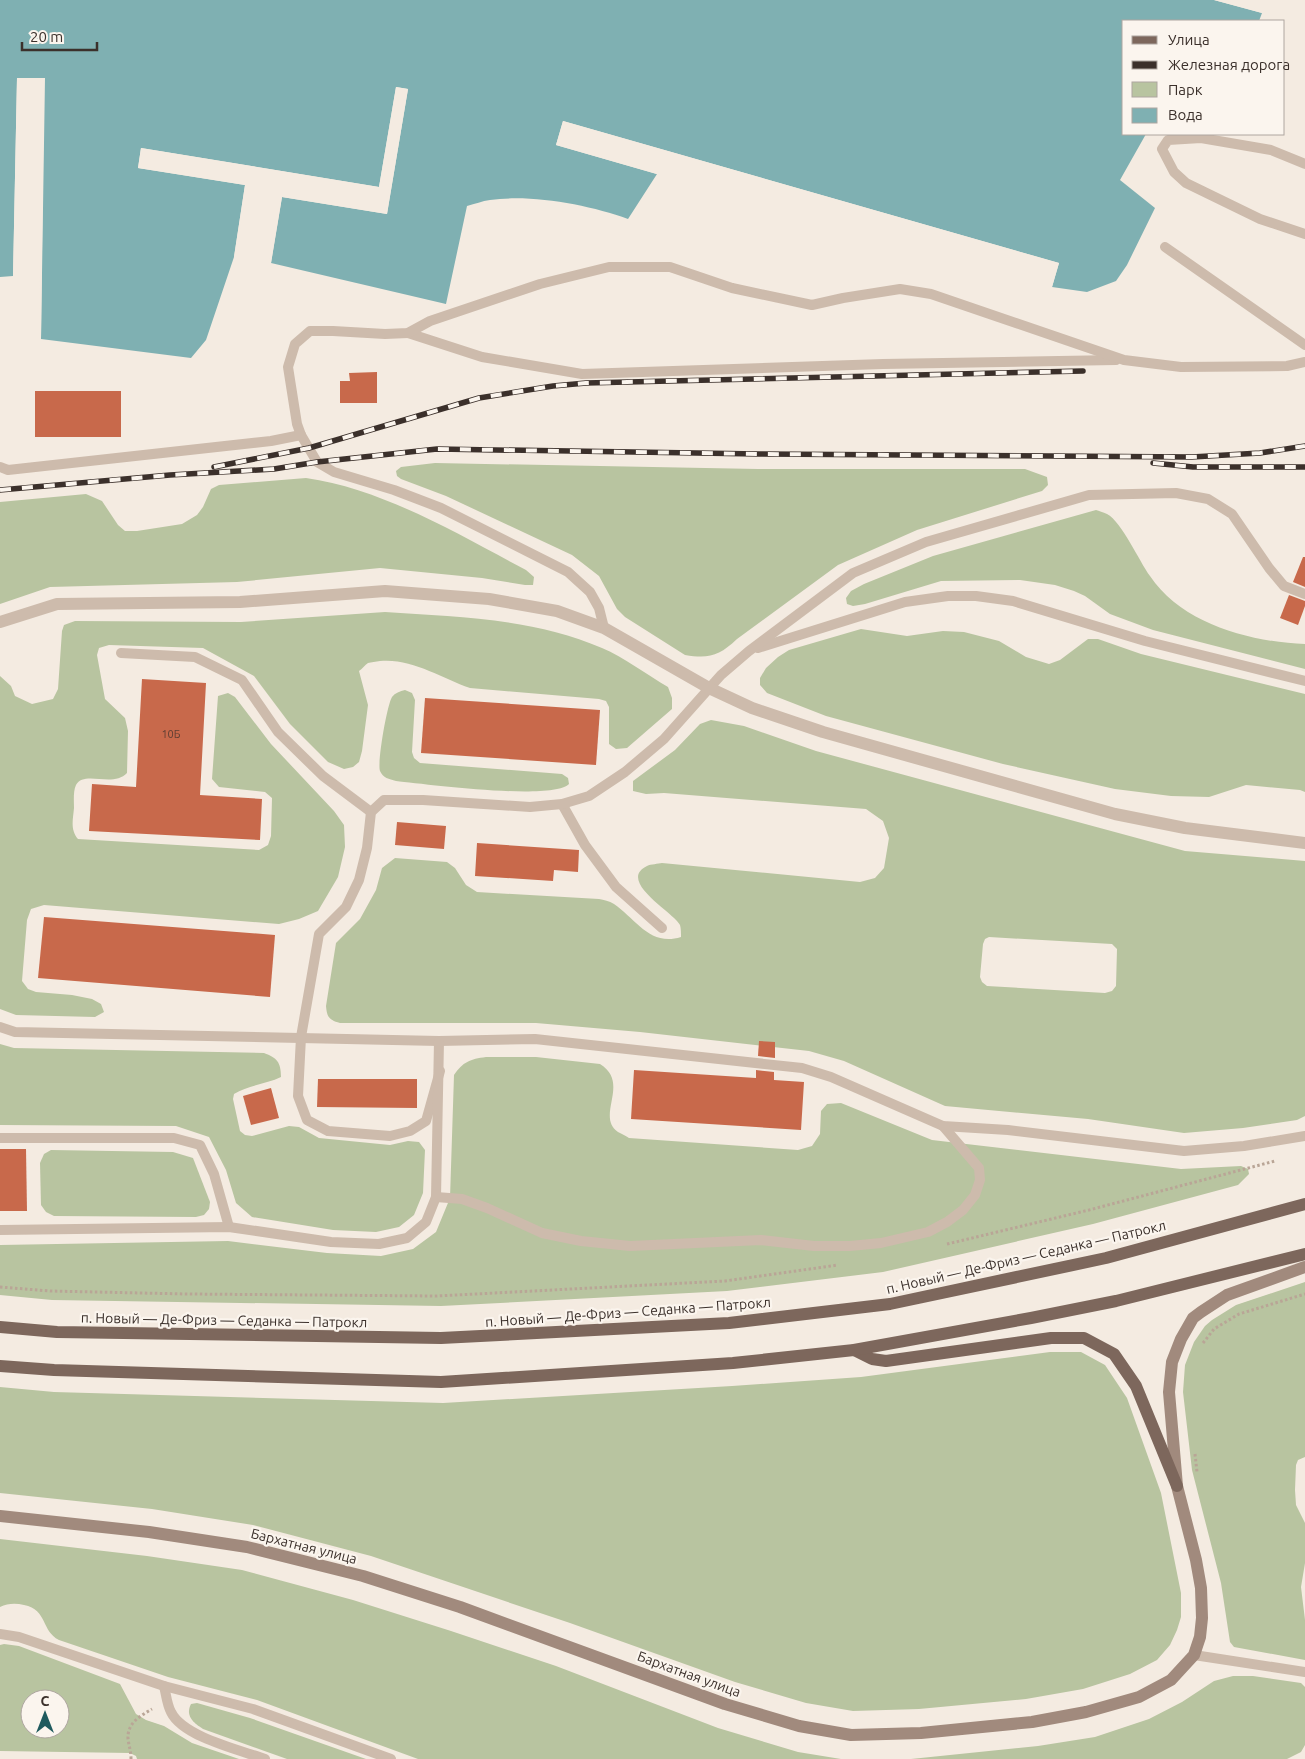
<svg xmlns="http://www.w3.org/2000/svg" width="1305" height="1759" viewBox="0 0 1305 1759" font-family="Ubuntu,sans-serif">
<style>
.green{fill:#b8c4a0;fill-rule:evenodd}
.water{fill:#7fb0b2}
.pier{fill:#f4ebe1}
.building{fill:#c8694b}
.lines{fill:none;stroke-linecap:round;stroke-linejoin:round}
.path{stroke:#b9a596;stroke-width:3;stroke-dasharray:2.5 2.5;stroke-linecap:butt}
.service{stroke:#cdbbac;stroke-width:10}
.minor{stroke:#cdbbac;stroke-width:12}
.secondary{stroke:#a18a7d;stroke-width:12}
.primary{stroke:#7d675c;stroke-width:12}
.rail-casing{stroke:#3b302b;stroke-width:5.5}
.rail{stroke:#fbf5ee;stroke-width:4;stroke-dasharray:11;stroke-linecap:butt}
.labels{text-anchor:middle;stroke-width:4.5;stroke-linejoin:round;paint-order:stroke}
.number-label{font-size:11px;fill:#5e3e33}
.street-label{font-size:14px;fill:#3b302b;stroke:#fbf5ee}
</style>
<rect width="100%" height="100%" fill="#f4ebe1"/>
<!-- green -->
<g class="green">
<path d="M435 463 758 469H1025L1047 477 1048 485 1042 491 917 530 838 565 737 639C719 656 709 659 685 655L625 617 617 609 599 576 572 555 446 496 401 479 397 476 396 471 401 467Z"/>
<path d="M306 478C383 489 458 534 526 570L534 577 533 585H525L482 578 380 568 237 582 50 587 0 604V502L86 494 102 501 118 525 125 531H137L182 524 197 515 203 507 211 489 219 485Z"/>
<path d="M1096 510C1099 511 1103 512 1107 514 1122 522 1139 561 1150 576 1182 624 1251 642 1305 644V669L1153 630 1110 614 1085 596 1074 591 1055 585 1020 580 941 581 865 604 853 606 847 604 846 598 851 591 864 584 933 556Z"/>
<path d="M385 612C457 617 534 618 602 648 624 657 647 675 668 687L672 698V709L627 748 616 749 609 744V707L606 701 599 699 470 688C441 678 412 658 380 661 376 662 371 662 368 663 365 665 362 669 359 671L368 705 362 751 359 762 353 767 344 769 328 762 290 724 254 676 203 648 109 645 99 648 97 655 105 699 125 718 128 731 127 773C113 788 84 770 76 785 73 791 74 802 74 808 73 820 70 829 78 839L259 850 268 845 271 836 272 798 265 792 219 787 212 779 218 696 228 693 235 697 271 744 334 811 344 825 345 847 338 877 318 911 299 919 279 924 44 905 31 909 27 920 22 981 28 989 36 992 72 995 92 999 101 1004 104 1012 95 1017 16 1015 0 1009V676L11 686 15 696 32 704 53 699 58 689 62 631 64 625 75 621 241 622Z"/>
<polygon points="861,629 907,636 943,631 964,632 999,641 1026,657 1049,664 1060,660 1088,639 1098,639 1141,654 1305,694 1305,792 1300,790 1246,785 1209,797 1171,796 1115,789 1003,764 826,716 767,693 760,685 760,678 766,668 778,657 789,650"/>
<path d="M405 690 412 693 415 700 412 752 414 758 420 763 562 774 568 778 569 784C552 801 425 784 396 781 389 779 383 778 380 771 377 763 387 705 392 697 395 693 400 691 405 690Z"/>
<path d="M711 720 744 726 816 751 1185 851 1305 861V1116L1297 1120 1243 1128 1184 1133 1088 1119 945 1106 844 1061 809 1051 640 1032 536 1023H340C329 1020 327 1017 326 1006L336 943 360 919 376 890 382 868 395 858 447 862 455 868 466 885 477 892 599 899C604 900 609 901 614 904 636 919 650 947 681 937 681 934 681 928 680 925 675 913 616 881 647 866 651 864 658 864 662 863L860 882 875 878 884 868 889 838 883 821 866 809 664 793 646 794 633 791V781L675 750 700 724ZM989 937 1112 944 1117 949 1116 986 1112 991 1105 993 987 986 982 982 980 977 983 944 985 939Z"/>
<path d="M0 1044 14 1048 264 1053C277 1058 281 1062 281 1077 267 1084 248 1085 234 1094L233 1099 240 1131 245 1135 252 1136 289 1126 299 1127 319 1138 390 1145 408 1141 419 1142 425 1150 423 1193 414 1215 399 1227 376 1232 333 1230 252 1217 236 1203 226 1170 209 1137 176 1126 0 1125Z"/>
<path d="M486 1057H536L600 1064C631 1083 595 1116 618 1132 622 1134 626 1136 629 1138L798 1150 812 1146 820 1134 821 1111 827 1104 841 1103 932 1140 1181 1169 1241 1166 1248 1169 1249 1174 1238 1185 1093 1224 883 1272 727 1291 441 1306 52 1300 0 1295V1245L228 1241 327 1253 381 1256 413 1249 436 1232 450 1198 454 1075C463 1062 470 1059 486 1057Z"/>
<polygon points="51,1150 173,1152 193,1158 210,1202 209,1209 204,1215 196,1217 54,1216 46,1212 41,1205 40,1163 44,1154"/>
<polygon points="1305,1282 1305,1457 1298,1460 1296,1465 1295,1490 1296,1505 1305,1523 1305,1563 1301,1587 1305,1620 1305,1660 1234,1647 1230,1642 1221,1583 1192,1470 1183,1392 1185,1365 1194,1342 1205,1326 1212,1320 1236,1305"/>
<polygon points="1050,1352 1081,1352 1105,1365 1127,1398 1161,1493 1181,1593 1181,1617 1177,1630 1170,1645 1157,1660 1130,1674 1083,1689 1026,1699 919,1709 853,1711 806,1703 735,1682 570,1623 371,1556 253,1525 152,1509 0,1493 0,1387 54,1392 443,1403 732,1386 861,1377"/>
<path d="M0 1539 147 1556 242 1570 353 1600 451 1631 556 1666 718 1728 798 1752 841 1759H418L257 1700 168 1677 59 1640C41 1631 48 1610 24 1605 16 1603 8 1603 0 1607Z"/>
<path d="M4 1644 19 1646 120 1684 136 1714 146 1720 164 1726 192 1743 239 1759H137L136 1756 130 1753 0 1751V1645ZM30 1699H60V1729H30Z"/>
<polygon points="1233,1676 1253,1676 1301,1683 1305,1687 1305,1745 1301,1752 1287,1759 911,1759 1038,1746 1095,1737 1149,1719 1182,1702 1214,1681"/>
<path d="M197 1703 250 1718 366 1759H287L203 1729C193 1722 185 1716 191 1704Z"/>
</g>
<!-- water -->
<path class="water" d="M0 0H1214L1262 13 1259 21H1124V134H1146L1120 180 1155 208 1127 265 1116 281 1087 292 1052 287 1059 263 563 121 556 145 657 174 628 219C589 205 532 194 490 200 482 201 475 204 467 206L446 304 271 263 282 197 387 214 408 89 396 87 379 187 141 148 138 168 245 185 234 257 206 340 191 358 41 339 44 78H17L13 276 0 277Z"/>
<!-- pier -->
<g class="pier">
<polygon points="1214,0 1223,0 1262,10 1262,13"/>
<polygon points="17,78 45,78 41,339 39,339 42,80 20,80 16,276 13,278"/>
<polygon points="396,87 408,89 387,214 282,197 271,263 269,262 281,195 385,211 405,91 398,90 382,187 380,189 143,151 141,166 247,184 236,257 234,257 245,185 138,168 141,148 379,187"/>
<polygon points="563,121 1059,263 1052,287 1050,287 1056,265 565,124 559,143 658,172 660,175 556,145"/>
</g>
<!-- building -->
<g class="building">
<polygon points="377,372 377,403 340,403 340,381 350,381 349,373"/>
<rect x="35" y="391" width="86" height="46"/>
<polygon points="1303,557 1305,557 1305,587 1293,582"/>
<polygon points="1289,595 1305,601 1305,606 1298,625 1280,618"/>
<polygon points="142,679 206,683 200,795 262,799 260,840 89,831 92,784 136,787"/>
<polygon points="425,698 600,710 596,765 421,753"/>
<polygon points="397,822 446,826 444,849 395,845"/>
<polygon points="477,843 579,850 578,872 554,870 553,881 475,876"/>
<polygon points="44,917 275,935 270,997 38,978"/>
<polygon points="759,1041 775,1042 775,1058 758,1056"/>
<polygon points="634,1070 756,1078 756,1070 774,1072 774,1080 804,1082 801,1130 631,1119"/>
<polygon points="318,1079 417,1079 417,1108 317,1107"/>
<polygon points="271,1088 279,1118 251,1125 243,1096"/>
<polygon points="0,1149 26,1149 27,1211 0,1211"/>
</g>
<g class="lines">
<!-- path -->
<g class="path">
<polyline points="947,1244 1089,1210 1275,1161"/>
<polyline points="0,1287 50,1291 187,1294 437,1296 725,1281 838,1265"/>
<polyline points="1203,1343 1214,1329 1239,1314 1305,1294"/>
<polyline points="1195,1454 1197,1472"/>
<path d="M131 1759C131 1752 129 1746 128 1739 127 1723 140 1716 152 1709"/>
</g>
<!-- service -->
<g class="service">
<polyline points="1305,164 1271,150 1201,138 1168,140 1162,149 1174,172 1186,183 1260,219 1305,234"/>
<polyline points="1165,247 1305,345"/>
<polyline points="408,333 482,357 582,374 883,364 1116,360"/>
<polyline points="0,467 8,470 271,441 301,435"/>
<polyline points="604,628 599,608 590,592 568,572 441,508 394,490 334,472 317,462 301,435 297,424 288,367 295,344 310,331 333,331 385,334 408,333 430,321 540,284 609,267 670,267 732,288 812,305 843,298 900,289 931,294 1124,360 1181,367 1287,366 1305,362"/>
<polyline points="758,648 905,602 948,596 976,596 1013,601 1145,641 1305,681"/>
<polyline points="121,653 195,657 242,680 278,732 323,776 371,812"/>
<polyline points="562,804 585,845 616,887 662,928"/>
<polyline points="0,1027 15,1032 439,1041 535,1039 802,1068 831,1077 943,1126 1008,1130 1184,1151 1244,1146 1305,1136"/>
<polyline points="440,1071 426,1121 410,1131 390,1136 328,1131 307,1120 298,1096 301,1037 319,934 346,907 359,880 367,848 371,812 384,800 423,800 530,807 562,804 589,796 625,772 664,739 721,675 749,651 853,573 926,542 1089,495 1176,493 1208,499 1232,514 1269,568 1284,586 1305,594"/>
<polyline points="0,1138 174,1138 200,1145 214,1174 229,1227"/>
<polyline points="436,1197 462,1199 487,1208 542,1233 581,1241 630,1246 761,1240 814,1246 850,1246 881,1243 928,1232 947,1222 963,1210 975,1195 980,1180 979,1168 943,1126"/>
<polyline points="0,1230 229,1227 331,1242 379,1244 407,1238 426,1222 436,1197 439,1041"/>
<polyline points="0,1634 19,1637 164,1686 253,1709 391,1759"/>
<polyline points="1194,1655 1305,1672"/>
<path d="M164 1686C166 1694 167 1705 171 1712 183 1737 240 1750 265 1759"/>
</g>
<!-- minor -->
<polyline class="minor" points="0,622 57,604 240,602 385,591 489,599 557,611 604,628 709,688 752,708 823,732 1115,814 1185,828 1305,843"/>
<!-- secondary -->
<polyline class="secondary" points="0,1516 149,1532 247,1547 363,1576 460,1607 725,1704 799,1726 851,1735 921,1733 1032,1722 1086,1712 1139,1697 1171,1680 1194,1655 1200,1637 1202,1618 1201,1588 1196,1560 1177,1486 1169,1392 1172,1362 1181,1339 1193,1318 1201,1312 1227,1295 1305,1267"/>
<!-- primary -->
<g class="primary">
<polyline points="0,1327 57,1332 441,1338 729,1323 890,1304 1106,1258 1305,1204"/>
<polyline points="854,1350 872,1359 886,1361 1051,1338 1084,1338 1114,1354 1136,1386 1177,1486"/>
<polyline points="0,1366 54,1370 441,1382 733,1363 854,1350 1031,1318 1116,1301 1305,1254"/>
</g>
<!-- rail casing -->
<g class="rail-casing">
<g id="rail">
<polyline points="1153,463 1193,467 1305,467"/>
<polyline points="214,467 309,448 479,398 553,386 586,383 1083,371"/>
<polyline points="0,490 170,475 274,469 317,462 437,449 759,454 1192,457 1260,453 1305,446"/>
</g>
</g>
<!-- rail -->
<use href="#rail" class="rail"/>
</g>
<g class="labels">
<!-- number labels -->
<g class="number-label">
<text x="171" y="738">10Б</text>
</g>
<!-- street labels -->
<g class="street-label">
<text transform="translate(1026 1257) rotate(-13)" y="5">п. Новый — Де-Фриз — Седанка — Патрокл</text>
<text transform="translate(628 1312) rotate(-4)" y="5">п. Новый — Де-Фриз — Седанка — Патрокл</text>
<text transform="translate(224 1320) rotate(1)" y="5">п. Новый — Де-Фриз — Седанка — Патрокл</text>
<text transform="translate(304 1546) rotate(14)" y="5">Бархатная улица</text>
<text transform="translate(689 1674) rotate(20)" y="5">Бархатная улица</text>
</g>
</g>
<!-- legend -->
<rect x="1122" y="20" width="162" height="115" fill="#fbf5ee" stroke="#aea6a0"/>
<rect x="1132" y="36" width="25" height="8" fill="#7d675c" stroke="#aea6a0"/>
<text x="1168" y="45" font-size="15" fill="#3b302b">Улица</text>
<rect x="1132" y="61" width="25" height="8" fill="#3b302b" stroke="#aea6a0"/>
<text x="1168" y="70" font-size="15" fill="#3b302b">Железная дорога</text>
<rect x="1132" y="82" width="25" height="15" fill="#b8c4a0" stroke="#aea6a0"/>
<text x="1168" y="95" font-size="15" fill="#3b302b">Парк</text>
<rect x="1132" y="108" width="25" height="15" fill="#7fb0b2" stroke="#aea6a0"/>
<text x="1168" y="120" font-size="15" fill="#3b302b">Вода</text>
<!-- north arrow -->
<g transform="translate(45 1714)"><circle r="24" fill="#fbf5ee" stroke="#aea6a0"/>
<path d="M0-4L9 19L0 12L-9 19Z" fill="#1f5a5e"/>
<text y="-8" font-size="14" font-weight="bold" text-anchor="middle" fill="#3b302b">С</text>
</g>
<!-- scale -->
<path d="M22 42v8h75v-8" fill="none" stroke="#3b302b" stroke-width="2.5"/>
<text x="30" y="42" font-size="15" fill="#3b302b" stroke="#fbf5ee" stroke-width="4" paint-order="stroke">20 m</text>
</svg>
